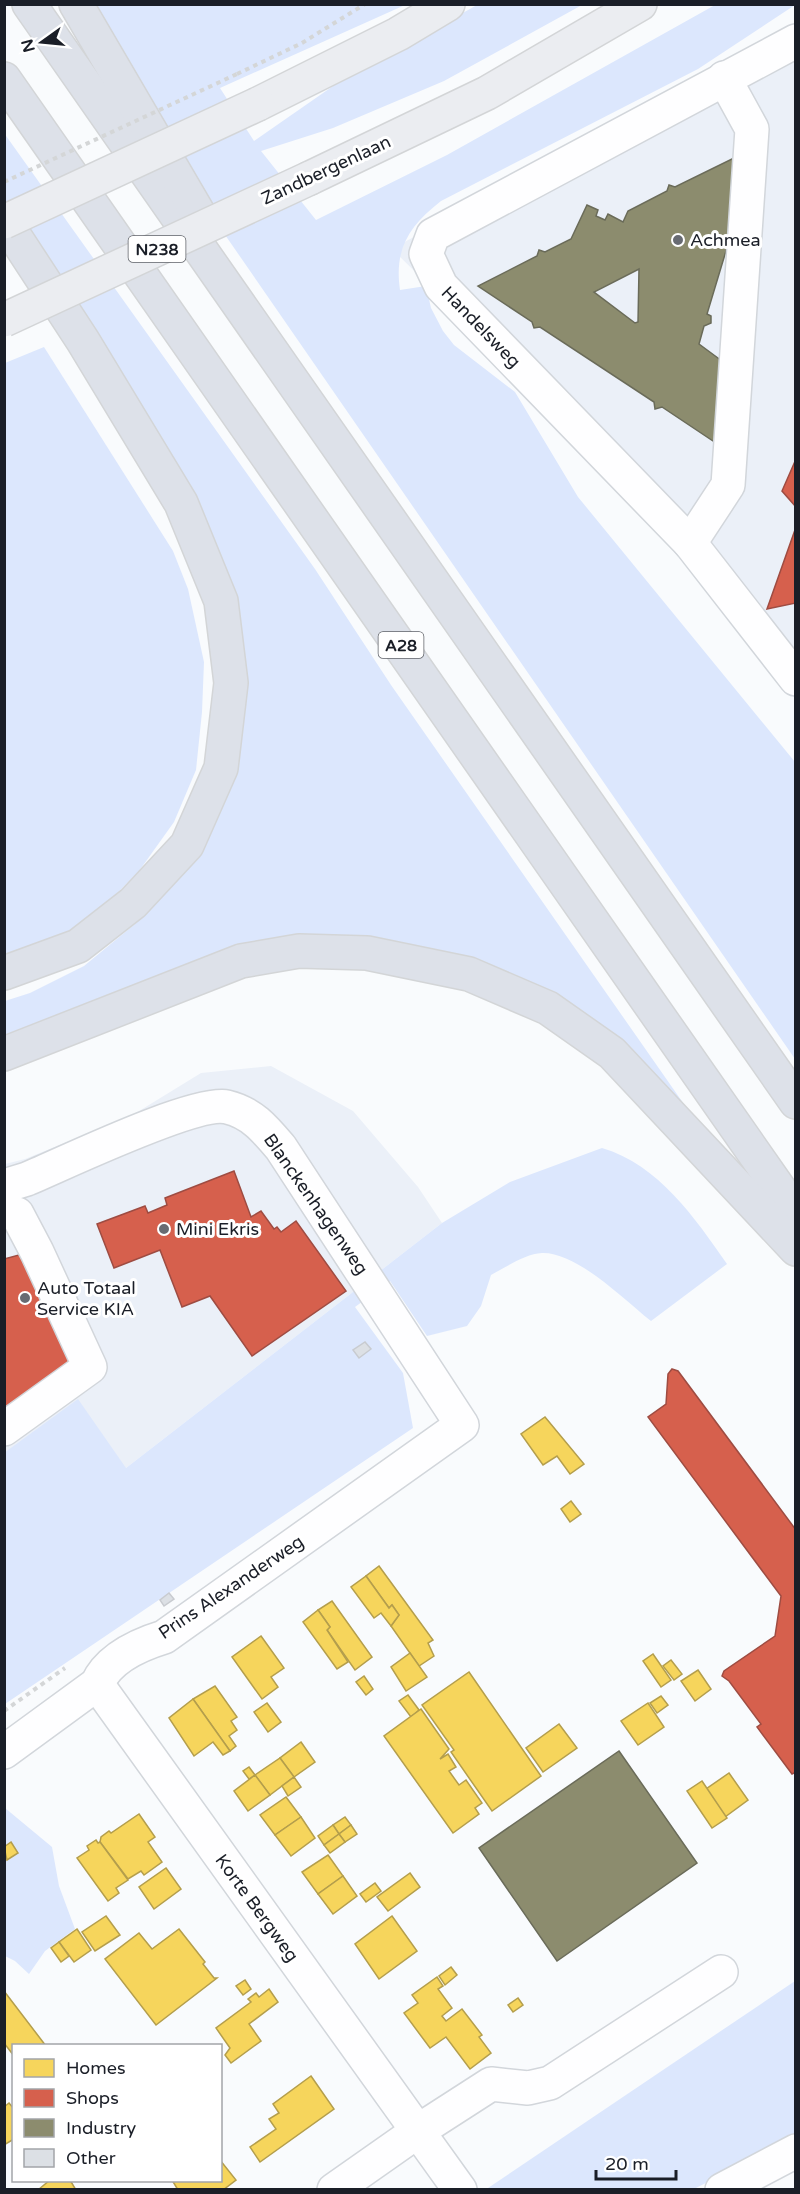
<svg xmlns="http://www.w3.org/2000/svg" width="800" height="2194" viewBox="0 0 800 2194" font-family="'Varela Round',sans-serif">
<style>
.built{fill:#ebf0f8}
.green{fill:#dce7fd}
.homes{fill:#f6d55c;stroke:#b49e4c;stroke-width:1.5}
.shops{fill:#d6604d;stroke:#9e4c42;stroke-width:1.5}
.industry{fill:#8c8c6e;stroke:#6a6b59;stroke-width:1.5;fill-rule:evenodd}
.building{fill:#dce0e5;stroke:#c8cbd0;stroke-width:1.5}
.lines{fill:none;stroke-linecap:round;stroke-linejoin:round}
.minor-casing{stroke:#d2d6db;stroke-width:36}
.major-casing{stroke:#d3d5d7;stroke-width:36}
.highway-casing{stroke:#d3d5d7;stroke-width:36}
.path{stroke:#d4d6d7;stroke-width:4;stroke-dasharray:4.5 4.5;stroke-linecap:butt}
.minor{stroke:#fefeff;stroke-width:33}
.major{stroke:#ebedf1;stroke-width:33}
.highway{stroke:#dde1e9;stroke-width:33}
.major-bridge-casing{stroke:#d3d5d7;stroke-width:36;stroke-linecap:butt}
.path-bridge{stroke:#d4d6d7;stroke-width:4;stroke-dasharray:4.5 4.5;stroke-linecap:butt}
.major-bridge{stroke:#ebedf1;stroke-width:33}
.poi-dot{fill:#686b72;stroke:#fff;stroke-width:2}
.labels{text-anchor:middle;stroke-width:6;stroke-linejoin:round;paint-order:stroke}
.shield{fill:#fff;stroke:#5f6268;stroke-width:1.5}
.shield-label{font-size:16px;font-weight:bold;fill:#1a1e27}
.street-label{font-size:18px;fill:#1a1e27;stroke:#fff}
.poi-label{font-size:18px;fill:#1a1e27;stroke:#fff;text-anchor:start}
</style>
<rect width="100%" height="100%" fill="#f9fbfd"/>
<!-- built -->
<g class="built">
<polygon points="795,26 795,681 690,543 392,249"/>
<polygon points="271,1066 353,1111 418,1187 442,1223 126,1468 5,1453 5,1164 25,1159 131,1116 201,1073"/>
</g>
<!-- green -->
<g class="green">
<path d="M96 5H405L220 88 254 141 336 84 477 5H582L444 81 333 128 261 151 316 220 447 155 715 5H795L698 69 441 201C409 226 394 249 400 290L426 286 431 308 443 331 454 345 515 392 578 497 795 762V1059L147 122Z"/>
<polygon points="4,133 315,569 391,685 709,1140 563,1012 313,954 5,1058 5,1001 30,993 84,966 135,924 187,866 213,824 227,601 5,218"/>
<polygon points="44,347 173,551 188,589 204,662 202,712 196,770 174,822 139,871 93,918 51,948 5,968 5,363"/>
<path d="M602 1148C659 1165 695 1218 727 1264L651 1321C623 1299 577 1252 542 1253 525 1254 506 1267 491 1275L481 1306 467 1326 427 1336 390 1281 355 1307 403 1373 413 1428 5 1704 4 1453 78 1399 126 1468 442 1223 510 1182Z"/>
<polygon points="5,1808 52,1847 59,1886 75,1929 45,1951 29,1974 15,1961 5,1956"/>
<polygon points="795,1981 795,2137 694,2189 485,2190"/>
</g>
<!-- homes -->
<g class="homes">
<polygon points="545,1417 584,1464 570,1474 557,1456 543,1465 521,1434"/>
<polygon points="571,1501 581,1514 570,1522 561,1509"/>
<polygon points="379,1566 433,1640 428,1643 434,1656 419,1666 391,1626 399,1615 392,1605 389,1608 366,1576"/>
<polygon points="366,1576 389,1608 392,1605 399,1615 391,1626 381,1613 374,1618 351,1587"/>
<polygon points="332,1601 372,1657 355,1670 327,1630 330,1627 318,1610"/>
<polygon points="318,1610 330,1627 327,1630 348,1662 337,1669 303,1622"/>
<polygon points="261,1636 284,1668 271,1677 278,1687 262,1699 232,1657"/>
<polygon points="410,1653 427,1677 406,1691 391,1667"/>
<polygon points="653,1654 671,1680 661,1687 643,1661"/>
<polygon points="671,1660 682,1674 674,1680 663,1666"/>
<polygon points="698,1670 711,1689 695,1701 681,1681"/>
<polygon points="469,1672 541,1776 492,1811 451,1752 454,1750 422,1705"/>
<polygon points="364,1676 373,1689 366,1695 356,1682"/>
<polygon points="215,1686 237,1717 231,1721 237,1730 229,1736 236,1746 230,1751 193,1699"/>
<polygon points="408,1695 419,1710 411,1717 399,1701"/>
<polygon points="661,1696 668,1705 657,1713 650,1703"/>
<polygon points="193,1699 230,1751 223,1755 213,1742 194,1756 169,1718"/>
<polygon points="267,1703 281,1722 268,1732 254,1712"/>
<polygon points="648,1703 664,1727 638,1745 621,1721"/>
<polygon points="421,1709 449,1749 440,1759 448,1754 456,1767 449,1771 459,1785 466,1780 482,1803 475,1808 479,1814 453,1833 384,1736"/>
<polygon points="559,1724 577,1748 543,1772 526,1748"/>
<polygon points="301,1742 315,1762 294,1777 280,1758"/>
<polygon points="280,1758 294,1777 270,1795 255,1775"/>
<polygon points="249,1767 255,1775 249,1779 243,1771"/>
<polygon points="729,1773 748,1800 725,1817 706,1789"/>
<polygon points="255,1775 270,1795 248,1811 234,1791"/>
<polygon points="294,1777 301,1787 288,1796 282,1786"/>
<polygon points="702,1781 727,1818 712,1828 687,1791"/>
<polygon points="286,1797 301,1817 275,1835 260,1815"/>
<polygon points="139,1814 155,1837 148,1842 162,1862 144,1875 141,1871 128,1879 100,1842 101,1837 109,1831 111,1833"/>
<polygon points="301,1817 315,1838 291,1856 275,1835"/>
<polygon points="345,1817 351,1825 339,1834 333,1825"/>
<polygon points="333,1825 339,1834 324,1845 318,1836"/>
<polygon points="351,1825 357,1834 345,1842 339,1834"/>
<polygon points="339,1834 345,1842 330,1853 324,1845"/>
<polygon points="96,1840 98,1843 100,1842 128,1880 116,1888 119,1893 108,1901 77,1858 89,1850 87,1846"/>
<polygon points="11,1842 18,1853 7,1860 4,1847"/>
<polygon points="328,1855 343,1876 318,1894 302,1872"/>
<polygon points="166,1868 181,1889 154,1909 139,1887"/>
<polygon points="410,1873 420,1887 388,1911 377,1897"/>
<polygon points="343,1876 357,1896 333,1914 318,1894"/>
<polygon points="375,1883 381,1891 366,1902 360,1894"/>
<polygon points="106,1916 120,1935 95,1951 82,1932"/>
<polygon points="392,1916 417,1951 379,1979 355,1944"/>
<polygon points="77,1929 91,1950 74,1962 59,1942"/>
<polygon points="179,1929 205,1962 203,1964 214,1978 217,1978 156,2025 105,1959 139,1933 152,1949"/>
<polygon points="59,1942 69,1956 61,1962 51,1948"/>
<polygon points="451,1967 457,1975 445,1985 439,1976"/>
<polygon points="437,1977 443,1986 438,1989 452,2008 442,2016 446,2021 462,2009 482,2035 479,2037 491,2053 470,2069 446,2037 430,2048 404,2013 418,2003 412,1995"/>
<polygon points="245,1980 251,1989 243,1995 236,1986"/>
<polygon points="269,1989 278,2002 249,2024 261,2041 231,2063 225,2055 230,2048 216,2028 251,2002 248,1999 256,1993 259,1997"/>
<polygon points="4,1991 46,2046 14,2046 14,2056 4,2043"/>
<polygon points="518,1998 523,2005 513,2012 508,2005"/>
<polygon points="311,2076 334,2109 260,2162 250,2147 276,2129 269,2119 279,2113 273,2104"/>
<polygon points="9,2103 14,2109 14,2139 4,2145 4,2107"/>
<polygon points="220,2160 236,2180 223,2190 178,2190 172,2180 220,2180"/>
<polygon points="50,2180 70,2180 76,2190 38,2190"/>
</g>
<!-- shops -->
<g class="shops">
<polygon points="796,459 796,507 782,491"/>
<polygon points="796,527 796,603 767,609"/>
<polygon points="234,1171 251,1217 261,1211 274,1229 277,1227 281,1232 296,1221 346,1291 252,1356 210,1296 182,1307 160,1250 114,1268 97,1224 145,1206 148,1213 167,1205 165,1198"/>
<polygon points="26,1253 102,1370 4,1417 4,1259"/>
<polygon points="672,1369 678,1371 796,1530 796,1772 792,1774 757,1727 761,1724 729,1681 722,1676 724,1671 775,1636 781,1596 648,1417 666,1404 668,1374"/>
</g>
<!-- industry -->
<g class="industry">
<path d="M734 158 729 241 707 314 711 316V323L704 326 699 344 722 361 716 443 662 407 655 409 654 402 540 327 534 328 532 322 478 286 537 256 539 250 545 252 571 239 587 205 598 210 596 216 605 220 608 214 623 222 628 211 667 191 669 185 675 187ZM639 269 638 322 635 323 594 292Z"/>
<polygon points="619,1751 697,1863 557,1961 479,1848"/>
</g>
<!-- building -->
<g class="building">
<polygon points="365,1342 371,1349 359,1358 353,1350"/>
<polygon points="169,1593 174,1599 164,1606 160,1600"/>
</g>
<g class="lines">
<!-- minor casing -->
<g class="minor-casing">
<g id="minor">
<polyline points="796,41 433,235 426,254 441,286 690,543 796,679"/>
<polyline points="690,543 728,485 752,129 724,78"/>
<path d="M4 1186 27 1179C63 1164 195 1100 227 1107 252 1113 265 1129 281 1148L462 1425 164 1637C138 1645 108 1659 97 1684L4 1752"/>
<polyline points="4,1429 90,1367 37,1252 17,1214"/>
<polyline points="97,1684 460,2190"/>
<polyline points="334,2190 418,2131 491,2084 528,2088 550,2083 721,1972"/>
<polyline points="722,2190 796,2151"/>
</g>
</g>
<!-- major casing -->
<g class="major-casing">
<g id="major">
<polyline points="258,104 398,34 448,4"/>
<polyline points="310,178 487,93 640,4"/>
</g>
</g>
<!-- highway casing -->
<g class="highway-casing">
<g id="highway">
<polyline points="29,4 796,1102"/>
<polyline points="76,4 203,221"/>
<polyline points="4,79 796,1213"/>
<polyline points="4,220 83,341 181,503 221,601 231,683 221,768 187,845 133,903 78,946 4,973"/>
<polyline points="4,1054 241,961 299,951 367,953 469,974 548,1008 612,1053 796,1249"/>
</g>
</g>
<!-- path -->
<g class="path">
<polyline points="237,74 302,43 365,4"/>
<polyline points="4,1711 65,1668"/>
</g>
<!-- minor -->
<use href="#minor" class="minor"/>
<!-- major -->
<use href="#major" class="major"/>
<!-- highway -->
<use href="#highway" class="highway"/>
<!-- major-bridge casing -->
<g class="major-bridge-casing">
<g id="major-bridge">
<polyline points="4,222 258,104"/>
<polyline points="4,320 310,178"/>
</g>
</g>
<!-- path-bridge -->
<polyline class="path-bridge" points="4,182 237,74"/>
<!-- major-bridge -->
<use href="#major-bridge" class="major-bridge"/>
</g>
<!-- markers -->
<g class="poi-dot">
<circle cx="678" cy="240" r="6"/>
<circle cx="164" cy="1229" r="6"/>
<circle cx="25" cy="1298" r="6"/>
</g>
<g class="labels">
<!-- shield labels -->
<g class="shield">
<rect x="128.5" y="236" width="57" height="26" rx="4.5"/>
<rect x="378.5" y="632" width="45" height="26" rx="4.5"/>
</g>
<g class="shield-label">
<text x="157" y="255">N238</text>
<text x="401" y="651">A28</text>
</g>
<!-- street labels -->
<g class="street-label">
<text transform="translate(326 170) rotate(-25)" y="6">Zandbergenlaan</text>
<text transform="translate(481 327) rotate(46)" y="6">Handelsweg</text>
<text transform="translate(316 1204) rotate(55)" y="6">Blanckenhagenweg</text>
<text transform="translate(231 1587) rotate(-34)" y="6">Prins Alexanderweg</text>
<text transform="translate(257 1908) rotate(54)" y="6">Korte Bergweg</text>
</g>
<!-- poi labels -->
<g class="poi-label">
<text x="690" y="246">Achmea</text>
<text x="176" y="1235">Mini Ekris</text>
<text x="37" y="1294">Auto Totaal<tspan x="37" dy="21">Service KIA</tspan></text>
</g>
</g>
<!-- border -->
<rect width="800" height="2194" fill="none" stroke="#1a1e27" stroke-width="12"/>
<!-- legend -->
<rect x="12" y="2044" width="210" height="138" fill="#ffffff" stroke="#a3a5a9" stroke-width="1.5"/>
<rect x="24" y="2059" width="30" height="18" fill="#f6d55c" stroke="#a3a5a9" stroke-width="1.5"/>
<text x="66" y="2074" font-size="18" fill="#1a1e27">Homes</text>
<rect x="24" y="2089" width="30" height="18" fill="#d6604d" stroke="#a3a5a9" stroke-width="1.5"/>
<text x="66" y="2104" font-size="18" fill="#1a1e27">Shops</text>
<rect x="24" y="2119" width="30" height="18" fill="#8c8c6e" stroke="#a3a5a9" stroke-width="1.5"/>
<text x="66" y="2134" font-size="18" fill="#1a1e27">Industry</text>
<rect x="24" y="2149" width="30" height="18" fill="#dce0e5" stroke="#a3a5a9" stroke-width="1.5"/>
<text x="66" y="2164" font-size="18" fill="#1a1e27">Other</text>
<!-- north arrow -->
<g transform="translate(42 42) rotate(255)" stroke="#ffffff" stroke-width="4.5" paint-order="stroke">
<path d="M0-4.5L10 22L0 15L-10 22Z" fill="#1a1e27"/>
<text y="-9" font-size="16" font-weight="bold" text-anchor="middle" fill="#1a1e27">N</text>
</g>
<!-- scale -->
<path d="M596 2170v9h80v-9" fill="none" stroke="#1a1e27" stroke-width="3"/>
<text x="605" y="2170" font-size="18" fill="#1a1e27" stroke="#ffffff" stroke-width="4.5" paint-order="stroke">20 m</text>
</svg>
